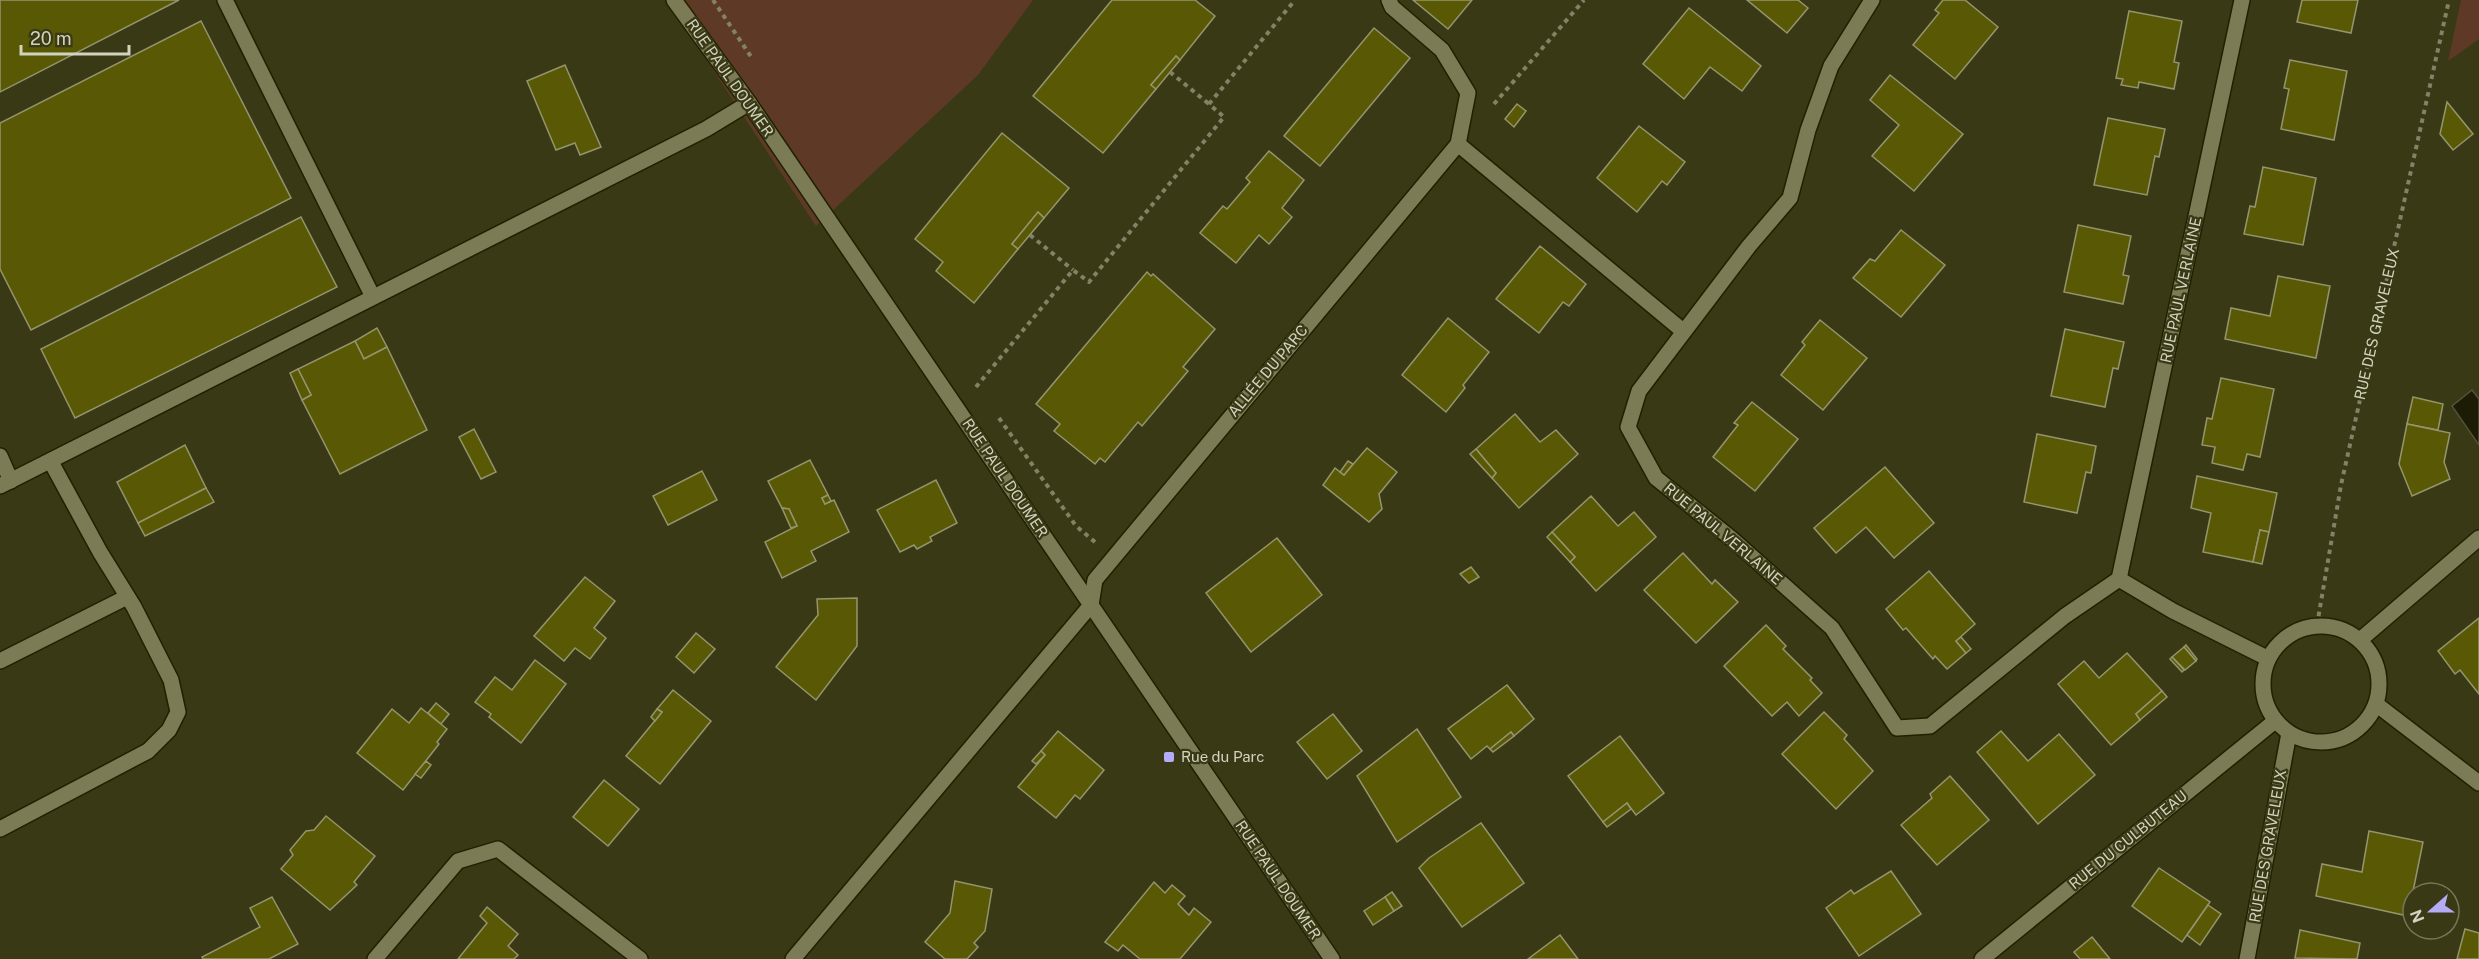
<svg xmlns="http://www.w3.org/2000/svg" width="2479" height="959" viewBox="0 0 2479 959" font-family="'Public Sans',sans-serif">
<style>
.green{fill:#5e3a26}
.water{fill:#1c1c05;stroke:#53533d;stroke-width:1.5}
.building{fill:#595804;stroke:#94956e;stroke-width:1.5}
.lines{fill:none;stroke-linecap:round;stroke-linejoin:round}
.minor-casing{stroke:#212000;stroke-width:18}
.path{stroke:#828266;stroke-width:4;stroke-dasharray:4.5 4.5;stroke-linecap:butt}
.minor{stroke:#7b7c56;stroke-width:15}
.poi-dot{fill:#b5acf8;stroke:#393915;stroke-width:2}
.labels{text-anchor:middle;stroke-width:4.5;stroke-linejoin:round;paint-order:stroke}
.street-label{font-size:15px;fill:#d2d3bf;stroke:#393915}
.poi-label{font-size:15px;fill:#d2d3bf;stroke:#393915;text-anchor:start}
</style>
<rect width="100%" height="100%" fill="#393915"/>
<!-- green -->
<g class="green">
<polygon points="667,0 1033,0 978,75 816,226"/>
<polygon points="2461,0 2479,0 2479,39 2448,61"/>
</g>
<!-- water -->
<polygon class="water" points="2472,390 2479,399 2479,445 2452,406"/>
<!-- building -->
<g class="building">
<polygon points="0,0 179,0 0,92"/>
<polygon points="1112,0 1195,0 1215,16 1180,60 1176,56 1151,85 1156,89 1103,153 1033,96"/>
<polygon points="1413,0 1472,0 1448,29"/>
<polygon points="1747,0 1798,0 1808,8 1787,33"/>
<polygon points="1943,0 1965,0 1998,27 1955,79 1913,45 1939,13 1935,10"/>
<polygon points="2302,0 2358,0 2351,33 2297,22"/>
<polygon points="1689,8 1761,66 1742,91 1710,67 1684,99 1643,64"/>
<polygon points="2129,11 2182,21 2174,62 2179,63 2174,89 2139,82 2138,88 2121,85 2123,79 2116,78"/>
<polygon points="201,21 291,198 31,330 0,269 0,123"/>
<polygon points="1374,28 1410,58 1320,166 1284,136"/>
<polygon points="1176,56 1180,60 1156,89 1151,85"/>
<polygon points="2290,60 2347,71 2334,140 2281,129 2289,89 2284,88"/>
<polygon points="565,65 601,147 580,155 575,143 556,150 527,81"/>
<polygon points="1890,75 1963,134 1914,191 1872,156 1899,125 1870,100"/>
<polygon points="2447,102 2473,134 2453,150 2440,134"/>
<polygon points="1517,104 1526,111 1514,127 1505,119"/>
<polygon points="2108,118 2165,129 2159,157 2155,156 2147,195 2094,185"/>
<polygon points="1639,126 1685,162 1667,185 1662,181 1637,212 1597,178"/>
<polygon points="1002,133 1069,188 1044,218 1038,212 1012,244 1018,249 974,303 936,271 943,262 915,239"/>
<polygon points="1269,151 1304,180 1282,208 1292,217 1269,244 1259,235 1236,263 1200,233 1223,206 1227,209 1250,182 1246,178"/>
<polygon points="2263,167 2316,178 2303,245 2244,234 2250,206 2255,207"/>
<polygon points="1038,212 1044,218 1018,249 1012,244"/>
<polygon points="301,217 337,287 75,418 41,349"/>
<polygon points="2078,225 2131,236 2123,275 2129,276 2123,304 2064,292"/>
<polygon points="1901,230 1945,265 1901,317 1853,278 1870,259 1875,261"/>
<polygon points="1540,246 1586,284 1569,306 1563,302 1539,333 1496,299"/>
<polygon points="1147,272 1151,276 1153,274 1215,329 1183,367 1188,371 1142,426 1138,422 1105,462 1100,458 1095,464 1054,431 1060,424 1036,404"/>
<polygon points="2278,276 2330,286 2316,358 2225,339 2231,308 2270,316"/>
<polygon points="1448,318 1489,352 1463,385 1465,388 1446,412 1402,375"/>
<polygon points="1820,320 1867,358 1823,410 1781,375 1805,345 1802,342"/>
<polygon points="377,328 387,347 364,359 355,341"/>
<polygon points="2065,329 2124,342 2118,369 2113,368 2105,407 2051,396"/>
<polygon points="355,341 364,359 387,347 427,430 340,474 302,400 311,395 298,369"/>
<polygon points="298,369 311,395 302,400 290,373"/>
<polygon points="2221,378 2274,389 2260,457 2247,454 2243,470 2212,463 2215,447 2202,445 2207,418 2212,419"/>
<polygon points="2413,397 2443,404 2438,430 2407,424"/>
<polygon points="1752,402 1798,439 1755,491 1713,457 1738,425 1734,423"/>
<polygon points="1515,414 1540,442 1556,430 1578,454 1519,508 1492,478 1496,473 1476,449"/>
<polygon points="2407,424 2450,433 2444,462 2450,479 2412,496 2399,464"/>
<polygon points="474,429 496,472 481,479 459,437"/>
<polygon points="2037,434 2096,446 2091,473 2086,472 2077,513 2024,502"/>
<polygon points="185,445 206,488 138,523 117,482"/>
<polygon points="1367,448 1397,472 1379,494 1382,509 1369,522 1323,485 1335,468 1344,475"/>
<polygon points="1476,449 1496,473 1492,478 1470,454"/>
<polygon points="810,460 828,495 822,498 825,504 834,500 849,532 811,551 816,561 782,578 765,542 797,526 789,509 782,508 768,481"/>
<polygon points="1348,461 1353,464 1344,475 1340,472"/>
<polygon points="1885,467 1934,523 1894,558 1866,527 1836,553 1814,528"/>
<polygon points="702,471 717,500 668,525 653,496"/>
<polygon points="2197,476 2277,493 2269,532 2260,530 2253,562 2203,552 2211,513 2191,508"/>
<polygon points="936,480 957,523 930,537 932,541 917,549 914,545 900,552 877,510"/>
<polygon points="206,488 214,502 145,536 138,523"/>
<polygon points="828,495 831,501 825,504 822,498"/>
<polygon points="1591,496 1618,526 1634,512 1656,537 1596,591 1570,562 1575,557 1552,532"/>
<polygon points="782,508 789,509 797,526 791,528"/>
<polygon points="2260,530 2269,532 2262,564 2253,562"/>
<polygon points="1552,532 1575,557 1570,562 1547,537"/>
<polygon points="1277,538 1322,595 1251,652 1206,593"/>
<polygon points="1683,553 1712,584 1715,580 1738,602 1696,643 1644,590"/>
<polygon points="1471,567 1479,577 1469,583 1460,574"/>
<polygon points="1929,571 1975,624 1956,641 1966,653 1947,669 1935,656 1933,659 1906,628 1903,630 1886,609"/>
<polygon points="585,577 615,601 594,628 606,638 590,659 575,648 564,661 534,636"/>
<polygon points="857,598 857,646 816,700 776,667 818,615 817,599"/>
<polygon points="2479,618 2479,694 2460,670 2455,674 2438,651"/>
<polygon points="1766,625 1786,646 1783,649 1812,678 1810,680 1822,693 1799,716 1787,702 1772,716 1724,666"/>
<polygon points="696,633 715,649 694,673 676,657"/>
<polygon points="1961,637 1971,649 1966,653 1956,641"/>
<polygon points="2186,645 2197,659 2196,661 2184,647"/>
<polygon points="2184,647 2196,661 2185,670 2172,657"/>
<polygon points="2127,653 2162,691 2136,714 2140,720 2111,745 2058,684 2084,661 2099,678"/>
<polygon points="2172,657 2184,670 2182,672 2170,659"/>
<polygon points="535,660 566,684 521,743 489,717 491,714 475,702 495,677 512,690"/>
<polygon points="1507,685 1534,719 1514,736 1511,732 1490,749 1487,746 1471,759 1448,729"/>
<polygon points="673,690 711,721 660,784 626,756 662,712 657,709"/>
<polygon points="2162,691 2167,697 2140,720 2136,714"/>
<polygon points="436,703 449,714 441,724 428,713"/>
<polygon points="421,708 447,729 437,742 439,744 403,790 357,753 392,709 409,723"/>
<polygon points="657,709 662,712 655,721 651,717"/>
<polygon points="1824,712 1847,735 1844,739 1873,771 1836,809 1782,754"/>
<polygon points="1333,714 1362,751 1327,779 1297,742"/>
<polygon points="1417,729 1461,797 1397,842 1357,776"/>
<polygon points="1058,731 1104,770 1080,799 1075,795 1056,818 1018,787 1045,755 1041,751"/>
<polygon points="2001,731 2028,761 2059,734 2095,775 2038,824 1977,752"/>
<polygon points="1511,732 1514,736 1493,752 1490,749"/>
<polygon points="1620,736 1664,793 1636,815 1627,803 1603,822 1568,776"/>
<polygon points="1041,751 1045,755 1036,764 1032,761"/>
<polygon points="426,761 431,765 421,778 415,774"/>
<polygon points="1950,776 1989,820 1937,865 1901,825 1932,798 1930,794"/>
<polygon points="604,780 639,809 608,846 573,817"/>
<polygon points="1627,803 1631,809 1607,827 1603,822"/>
<polygon points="326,816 375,856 354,882 357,885 330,910 281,869 293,855 290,850 306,831 314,830"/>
<polygon points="1481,823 1524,883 1462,927 1419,868 1429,858"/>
<polygon points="2369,831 2423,842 2408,916 2316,896 2322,864 2362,872"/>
<polygon points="2159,868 2210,902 2182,942 2132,906"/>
<polygon points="1891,871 1921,914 1859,956 1826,908 1851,890 1854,894"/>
<polygon points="955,881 992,889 985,931 974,943 978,947 967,959 945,959 925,942 950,913"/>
<polygon points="1154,882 1165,893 1172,885 1185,896 1178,904 1189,915 1194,908 1211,922 1180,959 1140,959 1123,945 1118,951 1105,942"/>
<polygon points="1392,892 1402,906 1394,911 1385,897"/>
<polygon points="272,897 298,944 269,959 203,959 202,957 260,927 250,908"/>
<polygon points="1385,897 1394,911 1373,925 1364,911"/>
<polygon points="2208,905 2221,914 2200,945 2187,935"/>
<polygon points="487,907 518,934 508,946 518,955 514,959 458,959 487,923 480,916"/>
<polygon points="2465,929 2479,933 2479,959 2457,959"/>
<polygon points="2300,930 2360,943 2357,959 2295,958"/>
<polygon points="1560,935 1578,959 1528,959"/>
<polygon points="2092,937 2110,959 2080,959 2074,952"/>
</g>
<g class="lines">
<!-- minor casing -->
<g class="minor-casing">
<g id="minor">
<polyline points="225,0 373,297"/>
<polyline points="674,0 749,103 1332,959"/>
<polyline points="1872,0 1831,66 1808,130 1790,198 1749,246 1639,391 1628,427 1656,478 1732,539 1832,628 1897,728 1930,726 2065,616 2119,579 2242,0"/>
<polyline points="1458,144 1683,331"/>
<polyline points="0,456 11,481"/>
<polyline points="0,486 706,129 749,103"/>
<polyline points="2119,579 2173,611 2267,658"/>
<circle cx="2321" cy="684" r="58"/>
<polyline points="2360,640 2479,538"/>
<polyline points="0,661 127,597"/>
<polyline points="2376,704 2479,783"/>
<polyline points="0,829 148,751 169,730 178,712 171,680 134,607 100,552 51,462"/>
<polyline points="375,959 458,861 498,849 640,959"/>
<polyline points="793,959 1091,605 1095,580 1458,144 1468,93 1442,50 1392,7 1389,0"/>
<polyline points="1982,959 2275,721"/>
<polyline points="2247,959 2289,733"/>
</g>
</g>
<!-- path -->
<g class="path">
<polyline points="713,0 752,58"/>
<polyline points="1170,72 1209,104"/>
<polyline points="1494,104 1584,0"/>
<polyline points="1030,235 1073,270"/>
<polyline points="976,387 1073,270 1089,282 1224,117 1209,104 1295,0"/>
<polyline points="999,418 1076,526 1095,542"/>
<polyline points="2317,625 2341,485 2449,0"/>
</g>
<!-- minor -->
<use href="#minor" class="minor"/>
</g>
<!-- markers -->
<rect class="poi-dot" x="1163" y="751" width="12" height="12" rx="3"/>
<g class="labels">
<!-- street labels -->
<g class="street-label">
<text transform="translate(730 78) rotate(55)" y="5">RUE PAUL DOUMER</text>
<text transform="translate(2181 290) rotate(-78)" y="5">RUE PAUL VERLAINE</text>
<text transform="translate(2377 324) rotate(-77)" y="5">RUE DES GRAVELEUX</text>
<text transform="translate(1268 371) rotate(-50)" y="5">ALLÉE DU PARC</text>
<text transform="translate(1005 478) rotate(56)" y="5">RUE PAUL DOUMER</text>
<text transform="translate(1723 534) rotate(40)" y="5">RUE PAUL VERLAINE</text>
<text transform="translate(2128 840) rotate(-39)" y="5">RUE DU CULBUTEAU</text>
<text transform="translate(2268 846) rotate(-80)" y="5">RUE DES GRAVELEUX</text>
<text transform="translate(1278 880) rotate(56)" y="5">RUE PAUL DOUMER</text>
</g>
<!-- poi labels -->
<g class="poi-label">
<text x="1181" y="762">Rue du Parc</text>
</g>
</g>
<!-- north arrow -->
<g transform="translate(2431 911) rotate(249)"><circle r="28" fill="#393915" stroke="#767759" stroke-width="1.5"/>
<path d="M0-4.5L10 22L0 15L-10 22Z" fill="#b5acf8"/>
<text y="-9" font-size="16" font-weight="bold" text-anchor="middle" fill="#d2d3bf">N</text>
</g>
<!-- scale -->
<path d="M21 45v9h108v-9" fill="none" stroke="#d2d3bf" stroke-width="3"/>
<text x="30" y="45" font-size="18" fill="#d2d3bf" stroke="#393915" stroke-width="4.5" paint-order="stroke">20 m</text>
</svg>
